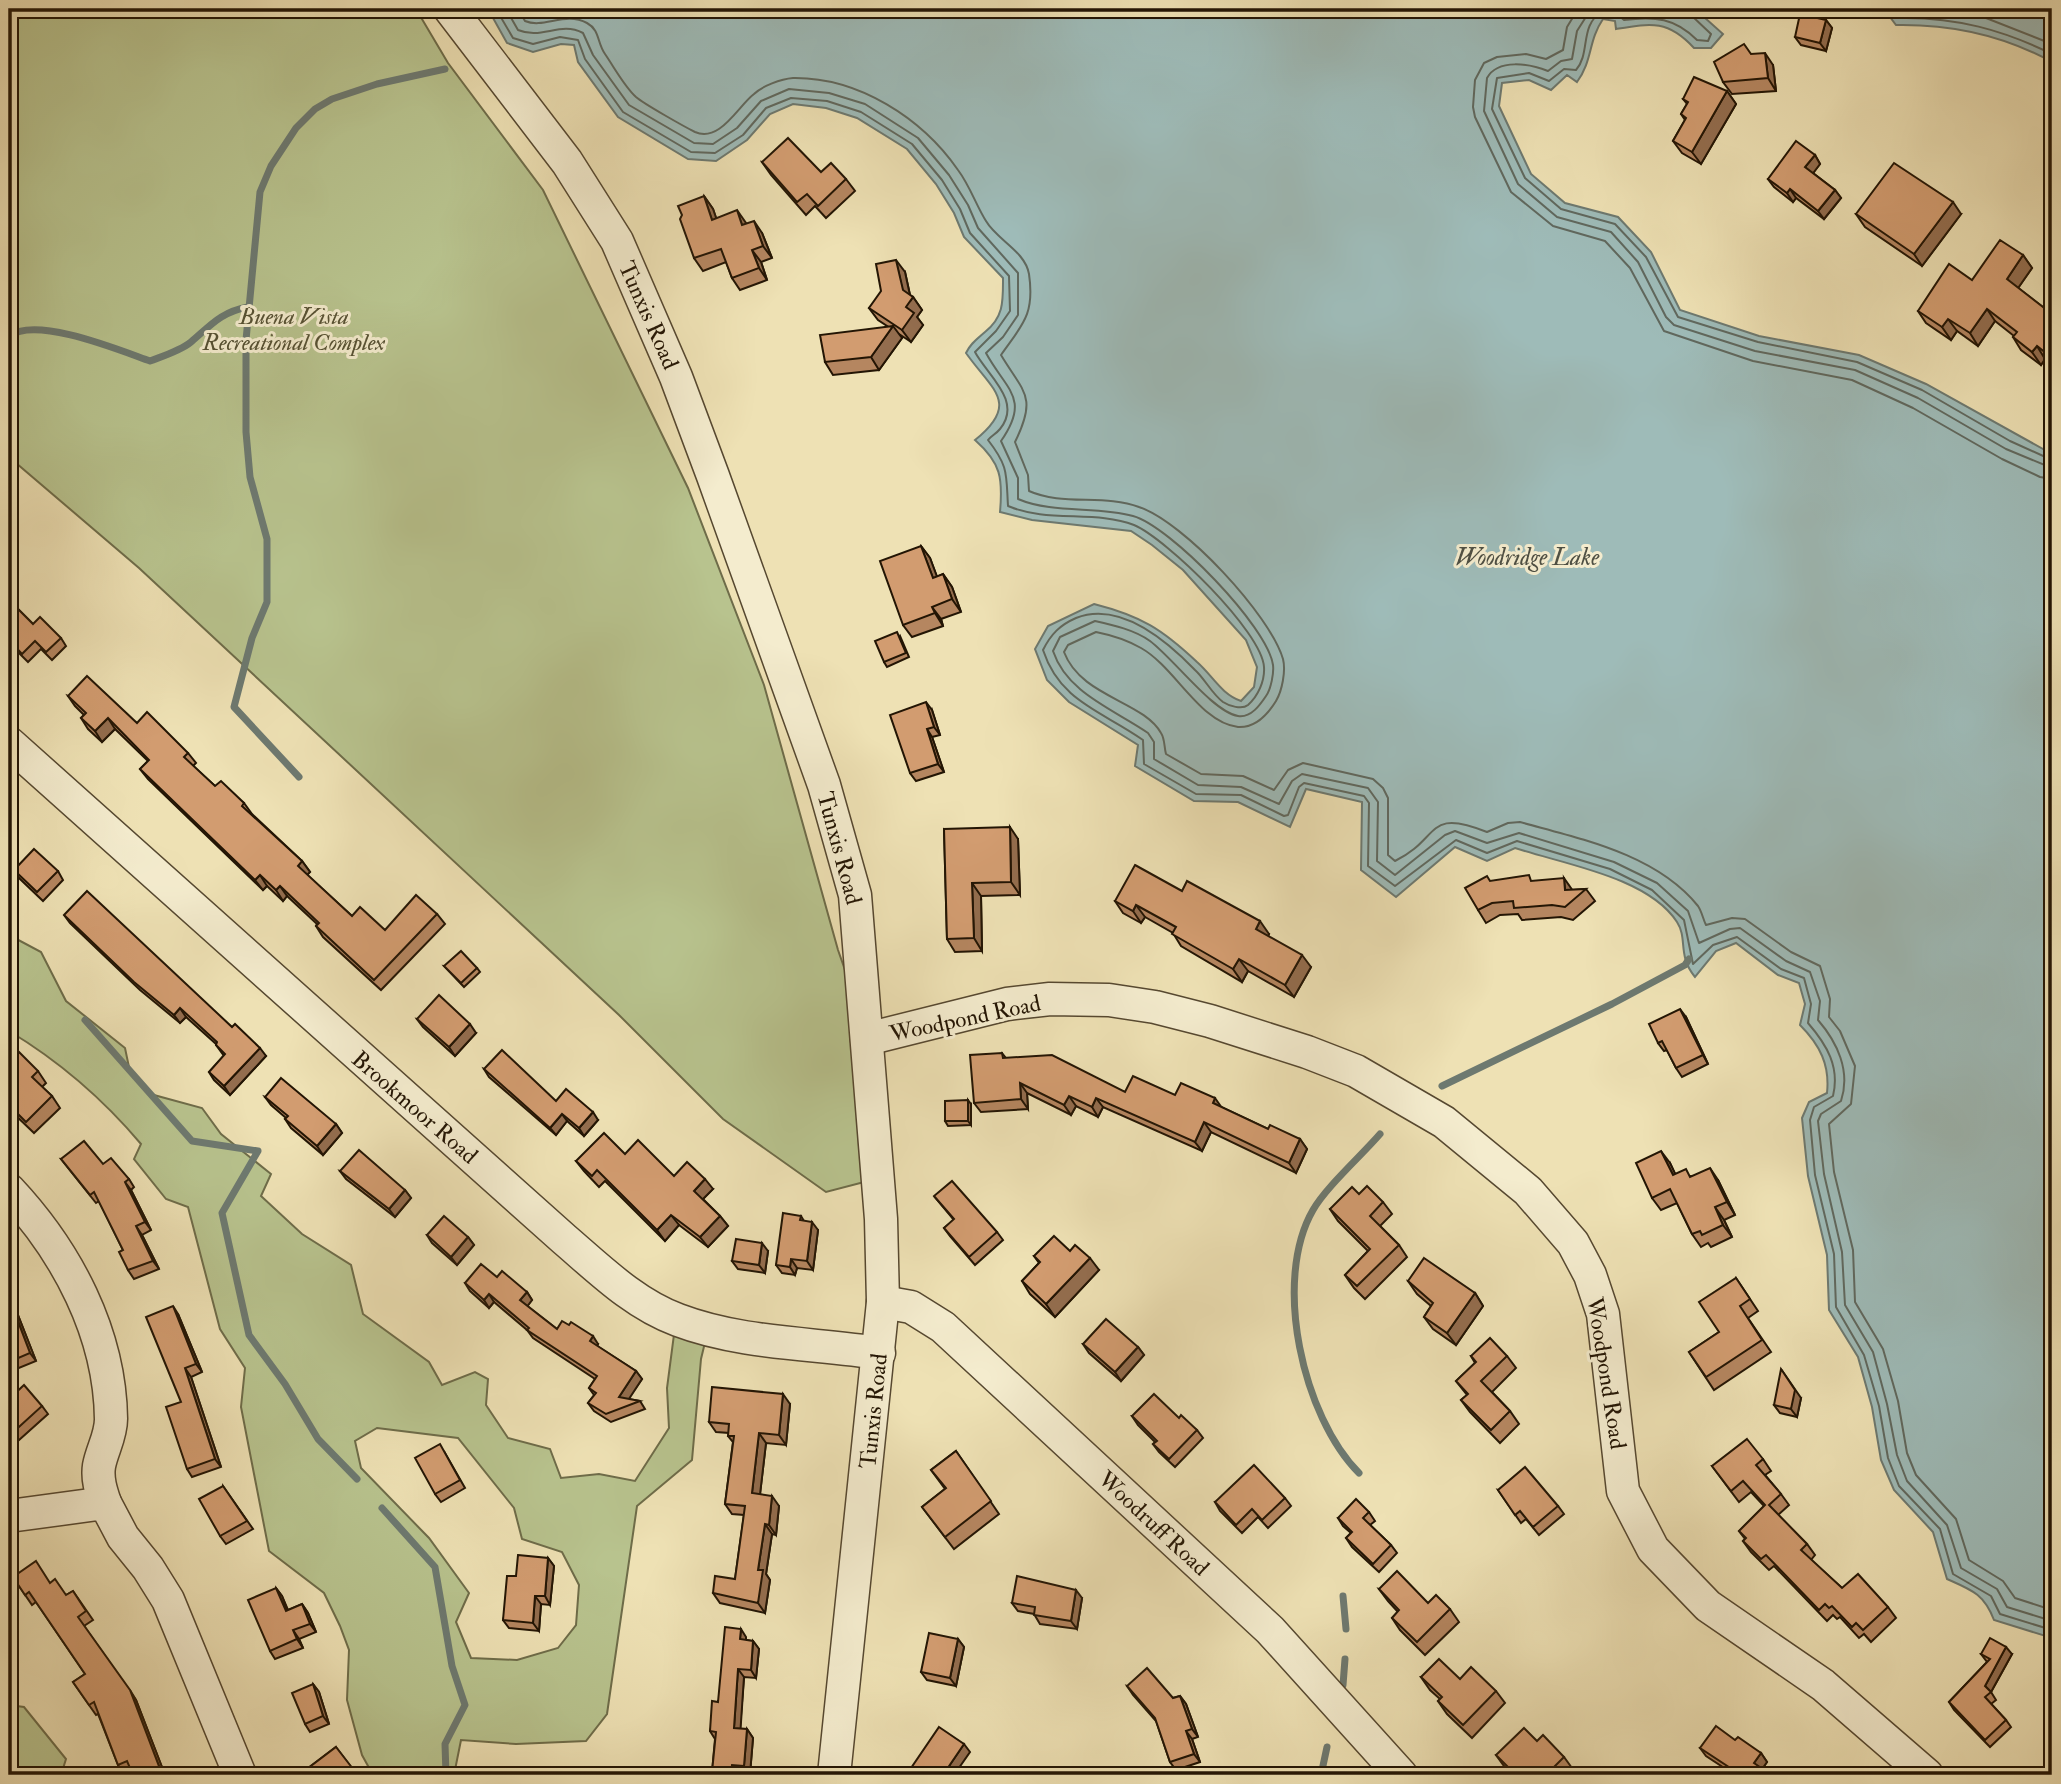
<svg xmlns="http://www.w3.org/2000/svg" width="2061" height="1784" viewBox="0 0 2061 1784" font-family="'IM FELL Double Pica',serif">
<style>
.green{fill:#b8c38e;stroke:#6e6c49;stroke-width:2;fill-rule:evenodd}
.water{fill:#9ebbb8;stroke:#6d7970;stroke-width:2}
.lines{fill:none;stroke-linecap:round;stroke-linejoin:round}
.shore{stroke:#60685e;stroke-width:2}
.stream{stroke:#6d7970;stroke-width:7}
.minor-casing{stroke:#564830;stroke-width:35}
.minor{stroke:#f4ecce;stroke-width:32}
.wall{fill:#b58660;stroke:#231504;stroke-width:2}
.shaded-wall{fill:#936d4e;stroke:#231504;stroke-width:2}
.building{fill:#d29c70;stroke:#231504;stroke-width:2}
.labels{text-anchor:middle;stroke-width:6;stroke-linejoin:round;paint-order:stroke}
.street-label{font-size:23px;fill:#231504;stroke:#f4ecce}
.park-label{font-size:23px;font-style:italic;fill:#575234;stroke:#f4ecce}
.water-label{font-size:24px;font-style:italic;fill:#4e4f43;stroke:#f4ecce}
</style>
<rect width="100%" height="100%" fill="#eee1b4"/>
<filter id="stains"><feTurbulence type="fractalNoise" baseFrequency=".00286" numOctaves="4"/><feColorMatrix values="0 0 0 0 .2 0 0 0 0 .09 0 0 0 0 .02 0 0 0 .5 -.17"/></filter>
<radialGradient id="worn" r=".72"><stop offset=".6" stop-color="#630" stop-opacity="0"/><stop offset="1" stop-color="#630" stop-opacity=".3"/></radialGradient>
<!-- green -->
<g class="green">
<polygon points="9,9 416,9 448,63 543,190 688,488 764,685 838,950 858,1007 854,1047 859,1146 868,1181 826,1192 723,1119 619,1015 139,568 9,457"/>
<path d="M9 935 41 952 66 1001 125 1048 130 1072 154 1095 202 1108 221 1134 271 1174 261 1196 302 1234 351 1265 363 1314 429 1362 442 1385 475 1372 488 1379 486 1405 508 1438 550 1449 561 1478 599 1474 635 1481 669 1428 667 1388 676 1319 708 1330 701 1359 692 1460 637 1506 607 1714 586 1741 516 1744 461 1740 454 1775H373L362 1755 347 1700 349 1650 340 1626 324 1593 269 1551 241 1407 245 1368 220 1329 188 1207 166 1199 134 1159 141 1144C103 1099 59 1061 9 1031ZM377 1428 458 1438 514 1508 522 1539 562 1552 579 1585 576 1625 558 1648 517 1660 471 1658 456 1622 469 1593 429 1538 361 1468 355 1441Z"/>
<polygon points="9,1705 24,1707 66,1759 61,1775 9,1775"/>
</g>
<!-- water -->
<g class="water">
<path d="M488 9H1695L1723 34 1711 48H1694C1668 20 1652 23 1616 29L1615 21 1603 19C1588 41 1593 60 1577 82L1567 75 1551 90 1529 80 1502 83 1499 106 1531 174 1565 203 1618 217 1651 252 1680 310 1759 336 1859 355 1926 384 2052 454V1638L1994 1620C1984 1594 1972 1590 1947 1579L1933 1532 1894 1490 1881 1460 1872 1407 1858 1357 1829 1310 1827 1255 1808 1176 1802 1118 1809 1102 1827 1093C1830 1065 1820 1045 1800 1025L1805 1004 1799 983 1778 975 1736 943 1716 951 1695 977C1677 955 1688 939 1677 922 1648 877 1563 864 1515 848L1487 861 1455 847 1396 897 1361 870 1362 802 1306 789 1290 827 1238 802 1194 801 1135 766 1138 745 1069 702 1047 680 1035 649 1048 626 1094 604C1141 616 1162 629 1197 662 1213 676 1221 694 1241 701L1254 687 1257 667 1246 640 1183 570 1152 545 1131 531 1032 520 1000 512C1003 478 1001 463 975 440 1021 403 992 390 966 353 970 344 977 339 985 332 1004 317 1003 301 1003 278L964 237 954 213 936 184 907 149 857 118 826 108 793 104 770 114 747 140 716 161 688 159 618 117 578 62 574 45 561 44 533 52 507 43Z"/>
<path d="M1884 9H2052V62C2003 35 1952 24 1896 25Z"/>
</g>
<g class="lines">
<!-- shore -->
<g class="shore">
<path d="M496 9 513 38 533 44 560 37 578 40 585 59 623 112 691 152 715 153 743 135 766 108 791 98 827 101 861 112 912 144 942 180 960 209 970 233 1009 276 1010 311 996 331 975 352C987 375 1023 401 1000 429 996 434 991 436 988 440 1009 467 1006 474 1008 506 1047 523 1096 510 1134 525 1167 539 1262 632 1264 667 1265 681 1258 696 1248 705 1242 710 1229 706 1223 702 1212 694 1205 679 1195 670 1166 640 1119 601 1076 618 1060 625 1051 634 1043 650 1060 702 1102 711 1143 740L1144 764 1196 794 1241 795 1284 816 1288 815 1299 787 1304 783 1364 796 1369 803 1368 866 1395 886 1456 840 1487 853 1517 841 1610 869 1652 890 1684 920 1693 964 1713 945 1737 937 1781 969 1804 978 1811 1004 1808 1023C1827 1045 1840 1067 1833 1096L1814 1107 1810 1120 1815 1175 1834 1254 1836 1307 1864 1355 1879 1406 1888 1458 1899 1486 1940 1529 1953 1574 1991 1596 2000 1614 2052 1630"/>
<path d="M506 9 518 30C542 40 560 21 583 33L593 55 629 105 694 143 713 144 737 128 761 101 789 89 829 93 865 104 918 138 949 175 968 205 978 228 1018 273V315L1003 337 986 353C1006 390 1031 398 1001 441L1018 478V499C1053 514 1097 506 1133 516 1170 526 1268 627 1273 665 1274 673 1271 689 1266 696 1260 705 1251 718 1238 716 1213 712 1174 659 1150 641 1135 630 1113 625 1095 621L1060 637 1053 651C1067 693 1113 709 1148 733L1154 742V759L1198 785 1241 787 1279 804 1292 781 1302 774 1368 788 1378 802 1377 861 1395 875 1445 835 1455 831 1487 843 1519 833 1614 862 1657 883 1688 911 1699 943 1730 929 1740 928 1786 961 1810 972 1820 1001 1818 1020C1837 1042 1851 1071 1841 1101L1821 1114 1818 1121 1824 1174 1842 1252 1845 1305 1873 1352 1887 1404 1897 1455 1907 1481 1947 1525 1961 1568 1997 1589 2007 1607 2052 1621"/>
<path d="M518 9 525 21C544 29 565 11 587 23 600 30 597 43 605 54 614 67 624 86 636 97 644 104 685 127 695 132 720 143 738 106 754 94 762 86 781 79 793 78 858 77 922 118 958 170 970 186 976 205 986 221 997 240 1025 251 1029 274 1035 315 1022 325 1001 355 1023 392 1038 396 1015 442L1028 475 1029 491C1062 506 1105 494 1139 507 1184 522 1270 615 1283 659 1286 671 1282 691 1276 701 1268 714 1255 728 1238 727 1200 723 1175 667 1141 648 1127 640 1111 635 1096 632L1068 645 1064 652C1081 697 1143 701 1161 733 1165 739 1164 747 1166 754L1201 774 1243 776 1274 790 1288 770 1303 763 1373 779 1383 788 1388 798V855L1395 861C1441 839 1425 807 1487 832L1508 823 1520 822C1581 839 1656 854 1698 906 1702 912 1703 919 1706 925L1732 918 1745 919 1791 952 1820 966 1830 999 1829 1017 1840 1031 1855 1066 1851 1104 1829 1124 1834 1172 1853 1250 1855 1302 1883 1349 1898 1401 1907 1453 1916 1475 1956 1519 1969 1560 2003 1581 2015 1598 2052 1610"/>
<polyline points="1578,9 1567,27 1563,50 1546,59 1526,54 1497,57 1484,63 1475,80 1473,107 1475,117 1511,192 1553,226 1605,241 1630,268 1664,331 1753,361 1852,380 1913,408 2002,459 2040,477 2052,479"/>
<path d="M1591 9 1577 31 1572 59 1561 61 1548 71C1530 64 1498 58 1487 78L1484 111 1518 184 1557 217 1611 232 1638 262 1666 317 1674 325 1755 351 1855 370 1918 398 2006 449 2052 468"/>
<path d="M1690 9 1692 16 1711 34 1708 41 1697 40C1675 18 1655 16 1624 20L1617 14 1602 12C1579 25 1591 53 1576 70L1564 69 1549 81 1529 73 1497 78 1492 109 1525 178 1561 209 1615 224 1646 257 1678 317 1758 342 1857 362 1922 390 2010 441 2052 460"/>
<path d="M1893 9 1900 18C1956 17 2003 30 2052 54"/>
<polyline points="1936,9 1986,18 2052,44"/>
</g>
<!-- stream -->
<g class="stream">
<path d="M9 336C37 316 119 350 150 361 163 356 180 351 191 342 211 325 221 312 248 307"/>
<polyline points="299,777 234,707 252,638 267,602 267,539 250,477 246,432 246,340 260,192 271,166 296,128 315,109 332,99 377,84 445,69"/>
<polyline points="85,1020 192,1141 258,1151 222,1213 249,1335 285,1384 318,1439 357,1479"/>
<polyline points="1442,1086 1612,1004 1685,965 1689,959"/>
<path d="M1359 1473C1303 1417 1272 1281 1313 1210 1326 1187 1362 1155 1380 1134"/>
<polyline points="382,1508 435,1567 452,1666 465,1705 445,1744 446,1775"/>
<polyline points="1343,1596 1346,1629"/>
<polyline points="1343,1685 1345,1659"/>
<polyline points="1321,1775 1327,1747"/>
</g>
<!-- minor casing -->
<g class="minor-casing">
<g id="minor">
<polyline points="450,9 567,162 617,241 676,377 713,476 824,785 855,895 881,1219 883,1302 834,1775"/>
<path d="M9 743 564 1239C599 1269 634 1304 678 1320 741 1344 813 1343 879 1353"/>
<polyline points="867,1039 1007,1004 1050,999 1109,1000 1155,1007 1210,1021 1307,1052 1356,1071 1444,1122 1528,1191 1573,1243 1590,1275 1603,1314 1623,1491 1653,1549 1708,1606 1823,1685 1927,1775"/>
<path d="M9 1190C67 1252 110 1333 111 1419 111 1436 102 1450 99 1466 97 1479 101 1491 105 1503"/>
<polyline points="883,1302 911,1307 943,1327 1270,1630 1401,1775"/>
<polyline points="9,1516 105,1503 123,1537 148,1568 168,1600 240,1775"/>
</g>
</g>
<!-- minor -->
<use href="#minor" class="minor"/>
</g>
<!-- wall -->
<g class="wall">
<polygon points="1826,20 1832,28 1826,51 1801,45 1795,37"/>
<polygon points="1751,54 1773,65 1776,91 1732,94 1723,82"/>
<polygon points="1727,91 1736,104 1701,164 1682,153 1673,141 1685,120 1681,114 1687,104 1683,99"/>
<polygon points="1815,155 1820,164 1813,173 1835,190 1841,198 1824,219 1796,198 1793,202 1774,187 1768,179"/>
<polygon points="762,162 821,172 846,179 855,191 826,218 815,206 806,215 771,175"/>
<polygon points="704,196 713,209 716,218 746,224 762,233 772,258 761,262 767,280 740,290 732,278 726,262 703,271 694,258"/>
<polygon points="1856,214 1961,214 1922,266 1865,227"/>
<polygon points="2023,255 2032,268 2018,288 2052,314 2052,364 2045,359 2041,365 2021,350 2013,337 2014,336 1995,321 1978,346 1957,331 1951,340 1926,323 1918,311 1972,280"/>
<polygon points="905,272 910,295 913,297 922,310 917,317 923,325 911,342 899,334 902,338 879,370 833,375 825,362 887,326 878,320 869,308"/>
<polygon points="921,546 930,558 937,577 943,574 952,587 961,612 941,619 943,626 912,637 903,625"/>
<polygon points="9,600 33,624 61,638 66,646 52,660 41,649 28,662 9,643"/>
<polygon points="900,636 909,657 887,667 884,662"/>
<polygon points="68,696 137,723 188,753 196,763 193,766 215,786 244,803 252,814 302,861 310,872 307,875 352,916 385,930 437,914 445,924 381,990 323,937 316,926 317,924 287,896 283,901 267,886 263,890 148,779 140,769 148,761 115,729 102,742 88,729 81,718 84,715 75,706"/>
<polygon points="932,710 940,735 932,737 944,772 916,781 910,773"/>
<polygon points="944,829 1018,839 1020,895 981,896 982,951 955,952 947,939"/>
<polygon points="14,870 58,871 63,880 43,901 19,878"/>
<polygon points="1490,881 1533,881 1572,890 1586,889 1595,901 1573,920 1561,917 1522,920 1518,914 1500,915 1486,923 1478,910"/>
<polygon points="1182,891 1269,934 1268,936 1311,967 1294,997 1248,971 1242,982 1181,946 1173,933 1145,917 1141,923 1123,913 1115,901"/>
<polygon points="64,915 232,1027 266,1056 230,1095 214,1080 209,1072 224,1056 216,1045 216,1044 186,1017 180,1023 140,990 70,923"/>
<polygon points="444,966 477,968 480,972 464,987"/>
<polygon points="1686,1017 1708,1064 1682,1077 1676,1068 1667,1050 1664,1051 1658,1043"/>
<polygon points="417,1019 476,1033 455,1056 423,1027"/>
<polygon points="1002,1053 1006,1058 1125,1092 1175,1095 1221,1107 1268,1129 1300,1139 1307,1149 1296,1173 1211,1132 1202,1151 1103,1107 1098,1117 1076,1106 1071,1115 1027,1093 1028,1109 981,1112 974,1103"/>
<polygon points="9,1059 11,1061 38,1071 46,1083 42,1087 52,1096 60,1108 34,1133 9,1109"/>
<polygon points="484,1069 556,1101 598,1120 584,1136 567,1121 556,1135 489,1077"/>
<polygon points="265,1097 336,1124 342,1133 323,1155 291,1128 285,1119 286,1118 271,1105"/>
<polygon points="971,1104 971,1125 948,1126 945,1121"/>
<polygon points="625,1154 674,1176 713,1189 703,1199 720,1216 728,1226 708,1247 679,1225 665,1241 605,1181 599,1187 584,1171 576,1161"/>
<polygon points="61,1159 103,1164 129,1179 134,1187 131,1190 151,1230 142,1235 159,1269 134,1279 128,1270 123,1250 99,1201 96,1203"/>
<polygon points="1670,1163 1675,1174 1718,1180 1735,1215 1724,1220 1732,1237 1711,1247 1708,1243 1701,1247 1692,1234 1677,1203 1661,1210 1652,1198"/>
<polygon points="340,1171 405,1190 411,1198 395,1217 346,1179"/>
<polygon points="1359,1194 1383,1202 1392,1214 1380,1226 1399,1245 1407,1257 1365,1299 1354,1288 1345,1275 1368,1251 1338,1221 1330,1209"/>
<polygon points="934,1196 997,1232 1003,1240 975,1265 950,1236 944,1228 954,1220"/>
<polygon points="801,1216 804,1221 818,1230 813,1270 797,1268 795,1275 782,1273 776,1265"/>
<polygon points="427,1235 468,1237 474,1245 457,1265 432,1243"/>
<polygon points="768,1251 765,1273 738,1269 732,1261"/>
<polygon points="1070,1251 1099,1270 1055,1317 1030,1294 1022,1281 1039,1263 1034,1256"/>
<polygon points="497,1277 527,1292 532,1300 527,1306 557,1329 598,1344 597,1346 636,1371 642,1379 628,1399 640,1401 645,1409 611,1422 594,1411 588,1403 594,1395 589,1388 595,1379 533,1338 527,1330 494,1302 489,1308 470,1291 465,1283"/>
<polygon points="1736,1278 1758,1311 1748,1318 1771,1352 1714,1390 1689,1352 1719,1332"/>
<polygon points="1408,1281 1475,1293 1483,1306 1456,1345 1433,1329 1424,1317 1431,1306 1417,1294"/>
<polygon points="9,1297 14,1305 36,1361 9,1372"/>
<polygon points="178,1314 202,1372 191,1377 221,1467 192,1477 187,1469 181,1402"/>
<polygon points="1083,1344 1138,1347 1144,1355 1121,1381 1089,1353"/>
<polygon points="1471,1356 1507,1356 1516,1368 1492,1392 1510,1411 1519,1424 1500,1443 1470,1412 1461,1400 1467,1395 1456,1381 1475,1363"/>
<polygon points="1801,1398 1797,1417 1780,1413 1774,1405"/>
<polygon points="9,1399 42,1406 48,1414 9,1449"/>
<polygon points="790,1404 786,1445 766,1443 760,1494 779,1506 776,1535 772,1534 766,1574 770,1580 765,1613 720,1603 713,1593 735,1579 744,1515 732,1514 725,1504 733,1442 728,1436 729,1433 716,1432 709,1422"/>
<polygon points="1132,1416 1179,1418 1197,1430 1203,1438 1175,1467 1159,1452 1153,1444 1155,1442 1138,1425"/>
<polygon points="956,1451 999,1514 954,1549 922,1507 945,1489 931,1470"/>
<polygon points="445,1453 465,1488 441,1502 435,1494"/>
<polygon points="1763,1459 1771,1471 1765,1475 1781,1494 1789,1505 1778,1515 1807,1544 1815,1555 1811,1560 1842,1588 1888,1607 1896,1618 1871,1642 1864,1634 1859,1638 1840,1617 1837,1619 1833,1615 1827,1621 1774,1566 1769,1570 1751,1552 1743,1541 1745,1539 1739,1531 1764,1506 1751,1492 1739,1502 1712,1466"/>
<polygon points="223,1486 253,1529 226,1544 220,1536"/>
<polygon points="1498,1490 1558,1506 1564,1514 1539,1535 1526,1519 1521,1523"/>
<polygon points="1285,1498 1291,1506 1268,1528 1258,1517 1242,1533 1220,1511 1215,1502"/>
<polygon points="1369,1512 1375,1521 1370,1525 1391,1545 1397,1553 1379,1572 1352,1547 1346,1538 1351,1533 1343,1526 1338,1518"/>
<polygon points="548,1558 554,1566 550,1605 541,1604 539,1631 509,1628 503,1620 516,1576"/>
<polygon points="13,1577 50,1583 66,1595 73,1591 93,1620 84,1626 136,1700 165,1775 133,1775 131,1772 125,1775 118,1765 98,1714 96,1715 73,1682 85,1674 36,1602 32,1605"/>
<polygon points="276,1588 282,1596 288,1610 302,1604 308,1613 316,1632 299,1639 303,1648 275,1659 270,1651"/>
<polygon points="1379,1589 1450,1609 1459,1622 1425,1655 1400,1630 1392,1618 1398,1612 1388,1601"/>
<polygon points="1082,1598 1077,1629 1040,1624 1034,1614 1018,1611 1012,1603"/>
<polygon points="746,1637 746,1640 753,1641 759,1649 756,1678 744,1677 740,1729 747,1729 753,1738 750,1774 738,1773 738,1775 715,1775 712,1772 715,1739 710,1731 718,1702"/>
<polygon points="958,1639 964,1647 956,1686 927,1680 921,1672"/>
<polygon points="1981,1654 2012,1654 1991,1692 1996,1700 1991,1704 2006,1720 2011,1727 1990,1747 1954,1710 1949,1702 1987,1662"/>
<polygon points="1421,1677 1460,1679 1496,1691 1505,1703 1472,1738 1447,1714 1438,1701 1440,1699 1430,1690"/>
<polygon points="313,1684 319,1692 329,1724 310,1732 305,1724"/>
<polygon points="1127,1686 1173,1698 1180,1696 1186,1704 1198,1737 1192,1739 1200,1762 1176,1770 1170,1762 1156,1721 1133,1695"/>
<polygon points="1735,1740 1761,1753 1767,1762 1762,1769 1769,1775 1735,1775 1706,1756 1700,1748"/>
<polygon points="1537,1741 1564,1757 1572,1768 1564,1775 1513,1775 1504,1766 1496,1755"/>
<polygon points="336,1747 357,1775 299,1775"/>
</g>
<!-- shaded-wall -->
<g class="shaded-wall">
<polygon points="1826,20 1832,28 1826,51 1820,43"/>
<polygon points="1765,53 1773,65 1776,91 1768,78"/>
<polygon points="1727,91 1736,104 1701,164 1692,152"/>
<polygon points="1815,155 1820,164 1811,176 1805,167"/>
<polygon points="1790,189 1796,198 1793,202 1787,193"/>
<polygon points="1835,190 1841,198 1824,219 1818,211"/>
<polygon points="704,196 713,209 721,232 712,220"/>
<polygon points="1953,202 1961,214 1922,266 1914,254"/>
<polygon points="737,210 746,223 751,237 742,225"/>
<polygon points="754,221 762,233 772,258 763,246"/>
<polygon points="752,250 761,262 767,280 759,268"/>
<polygon points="2023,255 2032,268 2016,291 2007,279"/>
<polygon points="896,260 905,272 911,300 913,297 922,310 917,317 923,325 911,342 902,330 906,307"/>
<polygon points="1987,309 1995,321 1978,346 1970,333"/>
<polygon points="1948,319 1957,331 1951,340 1942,327"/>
<polygon points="893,326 902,338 879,370 871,357"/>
<polygon points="2037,346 2045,359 2041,365 2032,352"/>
<polygon points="921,546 930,558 942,590 933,578"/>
<polygon points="943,574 952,587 961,612 952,599"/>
<polygon points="932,607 941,619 943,626 935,613"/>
<polygon points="926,702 932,710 940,735 934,727"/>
<polygon points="108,718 115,729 102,742 95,731"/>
<polygon points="927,729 932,737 944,772 938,764"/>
<polygon points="1010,827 1018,839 1020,895 1011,882"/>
<polygon points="302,861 310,872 305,877 298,866"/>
<polygon points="260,875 267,886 263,890 255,880"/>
<polygon points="1564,878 1573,891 1565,890"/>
<polygon points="972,883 981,896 982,951 974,938"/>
<polygon points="280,886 287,896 283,901 276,890"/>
<polygon points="1136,905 1145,917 1141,923 1133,911"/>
<polygon points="1260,921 1269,934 1265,942 1256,929"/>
<polygon points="1302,955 1311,967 1294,997 1285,985"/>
<polygon points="1239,959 1248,971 1242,982 1233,969"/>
<polygon points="180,1008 186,1017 180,1023 174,1015"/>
<polygon points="1680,1009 1686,1017 1708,1064 1703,1055"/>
<polygon points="470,1024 476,1033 455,1056 449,1047"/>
<polygon points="260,1048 266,1056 230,1095 224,1086"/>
<polygon points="1020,1083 1027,1093 1028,1109 1021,1099"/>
<polygon points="1069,1096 1076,1106 1071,1115 1064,1105"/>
<polygon points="1096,1098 1103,1107 1098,1117 1092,1107"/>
<polygon points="1215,1098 1222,1108 1213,1103"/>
<polygon points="968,1100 971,1104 971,1125 968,1121"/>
<polygon points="593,1112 598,1120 584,1136 579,1128"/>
<polygon points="562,1114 567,1121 556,1135 550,1128"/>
<polygon points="1204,1122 1211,1132 1202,1151 1195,1142"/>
<polygon points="336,1124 342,1133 323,1155 317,1146"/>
<polygon points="1300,1139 1307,1149 1296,1173 1289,1163"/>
<polygon points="1661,1151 1670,1163 1682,1188 1673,1175"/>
<polygon points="1710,1168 1718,1180 1735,1215 1727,1202"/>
<polygon points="705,1179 713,1189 701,1201 694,1191"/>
<polygon points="125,1182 131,1190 151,1230 145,1222"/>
<polygon points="405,1190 411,1198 395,1217 389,1209"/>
<polygon points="1715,1207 1724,1220 1732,1237 1723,1225"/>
<polygon points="671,1215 679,1225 665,1241 657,1230"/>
<polygon points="720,1216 728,1226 708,1247 700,1237"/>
<polygon points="812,1222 818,1230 813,1270 807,1261"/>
<polygon points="136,1226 142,1235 159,1269 153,1261"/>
<polygon points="468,1237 474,1245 457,1265 451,1257"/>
<polygon points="762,1243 768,1251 765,1273 759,1265"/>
<polygon points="1090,1258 1099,1270 1055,1317 1046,1304"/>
<polygon points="791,1259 797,1268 795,1275 790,1267"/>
<polygon points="527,1292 532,1300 526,1308 520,1300"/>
<polygon points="1475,1293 1483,1306 1456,1345 1447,1333"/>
<polygon points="489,1294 494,1302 489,1308 484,1300"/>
<polygon points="9,1297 14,1305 36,1361 30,1353"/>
<polygon points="173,1306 178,1314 202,1372 196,1364"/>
<polygon points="593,1336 598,1344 595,1349 590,1341"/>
<polygon points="1138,1347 1144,1355 1121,1381 1115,1372"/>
<polygon points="185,1368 191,1377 221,1467 215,1459"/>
<polygon points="1781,1369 1801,1398 1797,1417 1791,1409"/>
<polygon points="636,1371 642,1379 625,1405 619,1397"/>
<polygon points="783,1394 790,1404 786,1445 779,1435"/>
<polygon points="759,1433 766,1443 759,1503 752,1493"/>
<polygon points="772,1496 779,1506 776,1535 769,1525"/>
<polygon points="765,1524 772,1534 766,1574 770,1580 765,1613 758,1603 758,1570"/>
<polygon points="548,1558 554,1566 550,1605 545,1596"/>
<polygon points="276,1588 282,1596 291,1619 286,1611"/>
<polygon points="1076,1590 1082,1598 1077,1629 1071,1621"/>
<polygon points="535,1596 541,1604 539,1631 533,1623"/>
<polygon points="302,1604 308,1613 316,1632 310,1624"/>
<polygon points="741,1629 746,1637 746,1648 740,1639"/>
<polygon points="293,1630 299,1639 303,1648 297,1639"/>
<polygon points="958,1639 964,1647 956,1686 950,1678"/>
<polygon points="753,1641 759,1649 756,1678 751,1670"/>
<polygon points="2006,1647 2012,1654 1991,1692 1985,1686"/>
<polygon points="738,1669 744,1677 740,1737 734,1728"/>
<polygon points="313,1684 319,1692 329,1724 323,1716"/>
<polygon points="130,1690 136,1700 165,1775 164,1775 160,1769"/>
<polygon points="1180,1696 1186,1704 1198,1737 1192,1729"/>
<polygon points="747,1729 753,1738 750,1774 744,1766"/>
<polygon points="1186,1731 1192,1739 1200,1762 1194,1754"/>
<polygon points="964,1744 970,1752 954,1775 943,1775"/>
<polygon points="1761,1753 1767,1762 1760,1772 1754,1763"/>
<polygon points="732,1765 738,1773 738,1775 733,1775 731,1773"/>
</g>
<!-- building -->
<g class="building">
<polygon points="1800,14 1826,20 1820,43 1795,37"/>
<polygon points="1744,44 1751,54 1765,53 1768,78 1723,82 1714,62"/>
<polygon points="1694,77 1727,91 1692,152 1673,141 1686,118 1681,114 1688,102 1683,99"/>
<polygon points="788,138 821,172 831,163 846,179 818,206 807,194 797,202 762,162"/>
<polygon points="1796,141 1815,155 1805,167 1835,190 1818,211 1790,189 1787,193 1768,179"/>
<polygon points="1894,163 1953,202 1914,254 1856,214"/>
<polygon points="704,196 712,220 737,210 742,225 754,221 763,246 752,250 759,268 732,278 721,249 694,258 680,219 682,215 678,206"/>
<polygon points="2000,240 2023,255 2007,279 2052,314 2052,358 2037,346 2032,352 2013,337 2017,332 1987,309 1970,333 1948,319 1942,327 1918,311 1949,264 1972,280"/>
<polygon points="896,260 903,290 913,297 906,307 914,313 902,330 869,308 881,291 876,264"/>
<polygon points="893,326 871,357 825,362 820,335"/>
<polygon points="921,546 933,578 943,574 952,599 932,607 935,613 903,625 880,561"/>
<polygon points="9,600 33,624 40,617 61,638 46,652 35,641 22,654 9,640"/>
<polygon points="897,632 906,653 884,662 875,641"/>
<polygon points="87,676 137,723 147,712 188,753 184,757 215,786 221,781 244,803 242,806 302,861 298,866 352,916 360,907 385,930 416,895 437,914 374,980 316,926 319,923 280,886 276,890 260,875 255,880 140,769 149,760 108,718 95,731 81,718 86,713 68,696"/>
<polygon points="926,702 934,727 927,729 938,764 910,773 890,715"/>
<polygon points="1010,827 1011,882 972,883 974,938 947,939 944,829"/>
<polygon points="34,849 58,871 37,892 14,870"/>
<polygon points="1135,865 1182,891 1187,881 1260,921 1256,929 1302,955 1285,985 1239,959 1233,969 1172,934 1176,927 1136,905 1133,911 1115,901"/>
<polygon points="1529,875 1531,881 1564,878 1565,890 1586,889 1565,907 1552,905 1514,908 1513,901 1492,903 1478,910 1465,888 1487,876 1490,881"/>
<polygon points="87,891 232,1027 235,1024 260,1048 224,1086 209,1072 225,1054 216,1045 217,1042 180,1008 174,1015 134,982 64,915"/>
<polygon points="461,951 477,968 461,983 444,966"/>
<polygon points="439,995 470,1024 449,1047 417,1019"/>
<polygon points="1680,1009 1703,1055 1676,1068 1662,1041 1658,1043 1649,1024"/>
<polygon points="502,1050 556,1101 566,1089 593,1112 579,1128 562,1114 550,1128 484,1069"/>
<polygon points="19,1052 38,1071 32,1077 52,1096 26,1122 9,1105 9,1059 11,1061"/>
<polygon points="1002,1053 1003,1058 1052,1055 1125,1092 1133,1076 1175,1095 1181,1083 1215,1098 1213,1103 1268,1129 1270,1125 1300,1139 1289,1163 1204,1122 1195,1142 1096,1098 1092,1107 1069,1096 1064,1105 1020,1083 1021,1099 974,1103 970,1055"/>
<polygon points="281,1078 336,1124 317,1146 285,1119 288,1116 265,1097"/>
<polygon points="968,1100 968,1121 945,1121 945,1101"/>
<polygon points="604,1133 625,1154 638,1140 674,1176 687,1162 705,1179 694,1191 720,1216 700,1237 671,1215 657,1230 597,1170 592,1176 576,1161"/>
<polygon points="84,1141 103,1164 111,1158 129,1179 125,1182 145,1222 136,1226 153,1261 128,1270 119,1252 123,1250 94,1192 90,1195 61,1159"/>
<polygon points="359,1150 405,1190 389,1209 340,1171"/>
<polygon points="1661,1151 1673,1175 1686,1169 1690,1177 1710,1168 1727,1202 1715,1207 1723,1225 1702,1235 1700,1231 1692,1234 1670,1189 1652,1198 1636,1163"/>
<polygon points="952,1181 997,1232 969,1257 944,1228 954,1219 934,1196"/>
<polygon points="1367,1186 1383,1202 1370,1216 1399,1245 1357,1286 1345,1275 1370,1249 1330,1209 1352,1187 1359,1194"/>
<polygon points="783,1213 801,1216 800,1220 812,1222 807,1261 791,1259 790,1267 776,1265"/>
<polygon points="444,1216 468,1237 451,1257 427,1235"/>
<polygon points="1054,1236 1070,1251 1075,1245 1090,1258 1046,1304 1022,1281 1040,1262 1034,1256"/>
<polygon points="736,1239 762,1243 759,1265 732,1261"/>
<polygon points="1424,1258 1475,1293 1447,1333 1424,1317 1433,1303 1408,1281"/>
<polygon points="481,1264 497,1277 502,1271 527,1292 520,1300 557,1329 562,1321 569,1325 571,1322 593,1336 590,1341 636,1371 619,1397 640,1401 606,1414 588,1403 596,1393 589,1388 597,1376 527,1330 529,1328 489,1294 484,1300 465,1283"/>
<polygon points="1736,1278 1750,1299 1740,1306 1762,1340 1706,1377 1689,1352 1719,1332 1699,1302"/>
<polygon points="9,1298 30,1353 9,1362"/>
<polygon points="173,1306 196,1364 185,1368 215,1459 187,1469 166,1407 181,1402 146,1317"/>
<polygon points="1106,1319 1138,1347 1115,1372 1083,1344"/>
<polygon points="1490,1338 1507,1356 1481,1381 1510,1411 1491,1430 1461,1400 1468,1394 1456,1381 1476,1362 1471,1356"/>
<polygon points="1781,1369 1795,1390 1791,1409 1774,1405"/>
<polygon points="24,1385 42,1406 9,1436 9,1399"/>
<polygon points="712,1387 783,1394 779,1435 759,1433 752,1493 772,1496 769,1525 765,1524 758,1570 763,1570 758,1603 713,1593 715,1576 735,1579 745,1506 725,1504 734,1436 728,1436 729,1424 709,1422"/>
<polygon points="1154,1394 1179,1418 1181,1415 1197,1430 1169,1459 1153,1444 1157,1441 1132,1416"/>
<polygon points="1747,1439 1763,1459 1756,1465 1781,1494 1769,1505 1807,1544 1801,1550 1842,1588 1858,1574 1888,1607 1863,1630 1856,1623 1852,1627 1832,1606 1829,1608 1825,1604 1819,1610 1766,1555 1761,1559 1743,1541 1746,1538 1739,1531 1765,1505 1743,1481 1731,1491 1712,1466"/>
<polygon points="440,1444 460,1480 435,1494 415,1458"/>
<polygon points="956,1451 991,1501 945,1537 922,1507 946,1488 931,1470"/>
<polygon points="1254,1465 1285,1498 1262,1520 1252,1509 1236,1525 1215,1502"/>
<polygon points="1525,1467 1558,1506 1533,1527 1520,1511 1515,1515 1498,1490"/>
<polygon points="223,1486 247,1521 220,1536 199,1499"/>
<polygon points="1356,1499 1369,1512 1363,1518 1391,1545 1373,1564 1346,1538 1352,1532 1338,1518"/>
<polygon points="518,1555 548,1558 545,1596 535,1596 533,1623 503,1620 507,1576 516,1576"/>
<polygon points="36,1561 50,1583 55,1579 66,1595 73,1591 86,1611 78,1617 130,1690 160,1769 144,1775 133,1775 127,1761 118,1765 94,1702 89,1705 73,1682 85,1674 29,1592 25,1595 13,1577"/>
<polygon points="1397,1571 1428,1603 1436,1595 1450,1609 1417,1642 1392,1618 1399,1610 1379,1589"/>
<polygon points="1017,1576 1076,1590 1071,1621 1034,1615 1035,1607 1012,1603"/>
<polygon points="276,1588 286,1611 302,1604 310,1624 293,1630 297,1639 270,1651 248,1600"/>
<polygon points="725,1627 741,1629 740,1639 753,1641 751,1670 738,1669 734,1728 747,1729 744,1766 732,1765 731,1773 712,1772 716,1732 710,1731 712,1701 718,1702"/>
<polygon points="929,1633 958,1639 950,1678 921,1672"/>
<polygon points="1990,1638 2006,1647 1985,1686 1991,1692 1985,1697 2006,1720 1985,1740 1949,1702 1990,1659 1981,1654"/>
<polygon points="1439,1659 1460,1679 1471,1667 1496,1691 1463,1725 1438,1701 1442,1697 1421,1677"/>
<polygon points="1147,1668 1173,1698 1180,1696 1192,1729 1186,1731 1194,1754 1170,1762 1155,1718 1127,1686"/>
<polygon points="313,1684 323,1716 305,1724 292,1693"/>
<polygon points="1716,1726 1735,1740 1738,1737 1761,1753 1754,1763 1767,1772 1765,1775 1741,1775 1700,1748"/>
<polygon points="939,1727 964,1744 943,1775 910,1775 907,1774"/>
<polygon points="1524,1728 1537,1741 1543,1735 1564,1757 1551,1770 1556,1775 1516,1775 1496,1755"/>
<polygon points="336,1747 353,1769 344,1775 299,1775"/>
</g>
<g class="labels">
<!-- street labels -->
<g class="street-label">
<text transform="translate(649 315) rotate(66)" y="8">Tunxis Road</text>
<text transform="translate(840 848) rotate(75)" y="8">Tunxis Road</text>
<text transform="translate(965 1018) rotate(-12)" y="8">Woodpond Road</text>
<text transform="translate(415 1107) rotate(41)" y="8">Brookmoor Road</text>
<text transform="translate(1607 1373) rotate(81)" y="8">Woodpond Road</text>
<text transform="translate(873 1411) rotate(-84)" y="8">Tunxis Road</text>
<text transform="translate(1154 1523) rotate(43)" y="8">Woodruff Road</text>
</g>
<!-- park labels -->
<g class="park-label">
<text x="294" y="324">Buena Vista<tspan x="294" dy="26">Recreational Complex</tspan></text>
</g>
<!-- water labels -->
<g class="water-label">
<text x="1527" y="565">Woodridge Lake</text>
</g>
</g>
<!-- margin -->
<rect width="2061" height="1784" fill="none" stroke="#eee1b4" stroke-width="35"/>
<rect x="10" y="10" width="2040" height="1763" fill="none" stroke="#231504" stroke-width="3.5"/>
<rect x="18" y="18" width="2026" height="1749" fill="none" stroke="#231504" stroke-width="2"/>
<rect width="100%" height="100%" filter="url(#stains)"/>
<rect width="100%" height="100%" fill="url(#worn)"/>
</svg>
